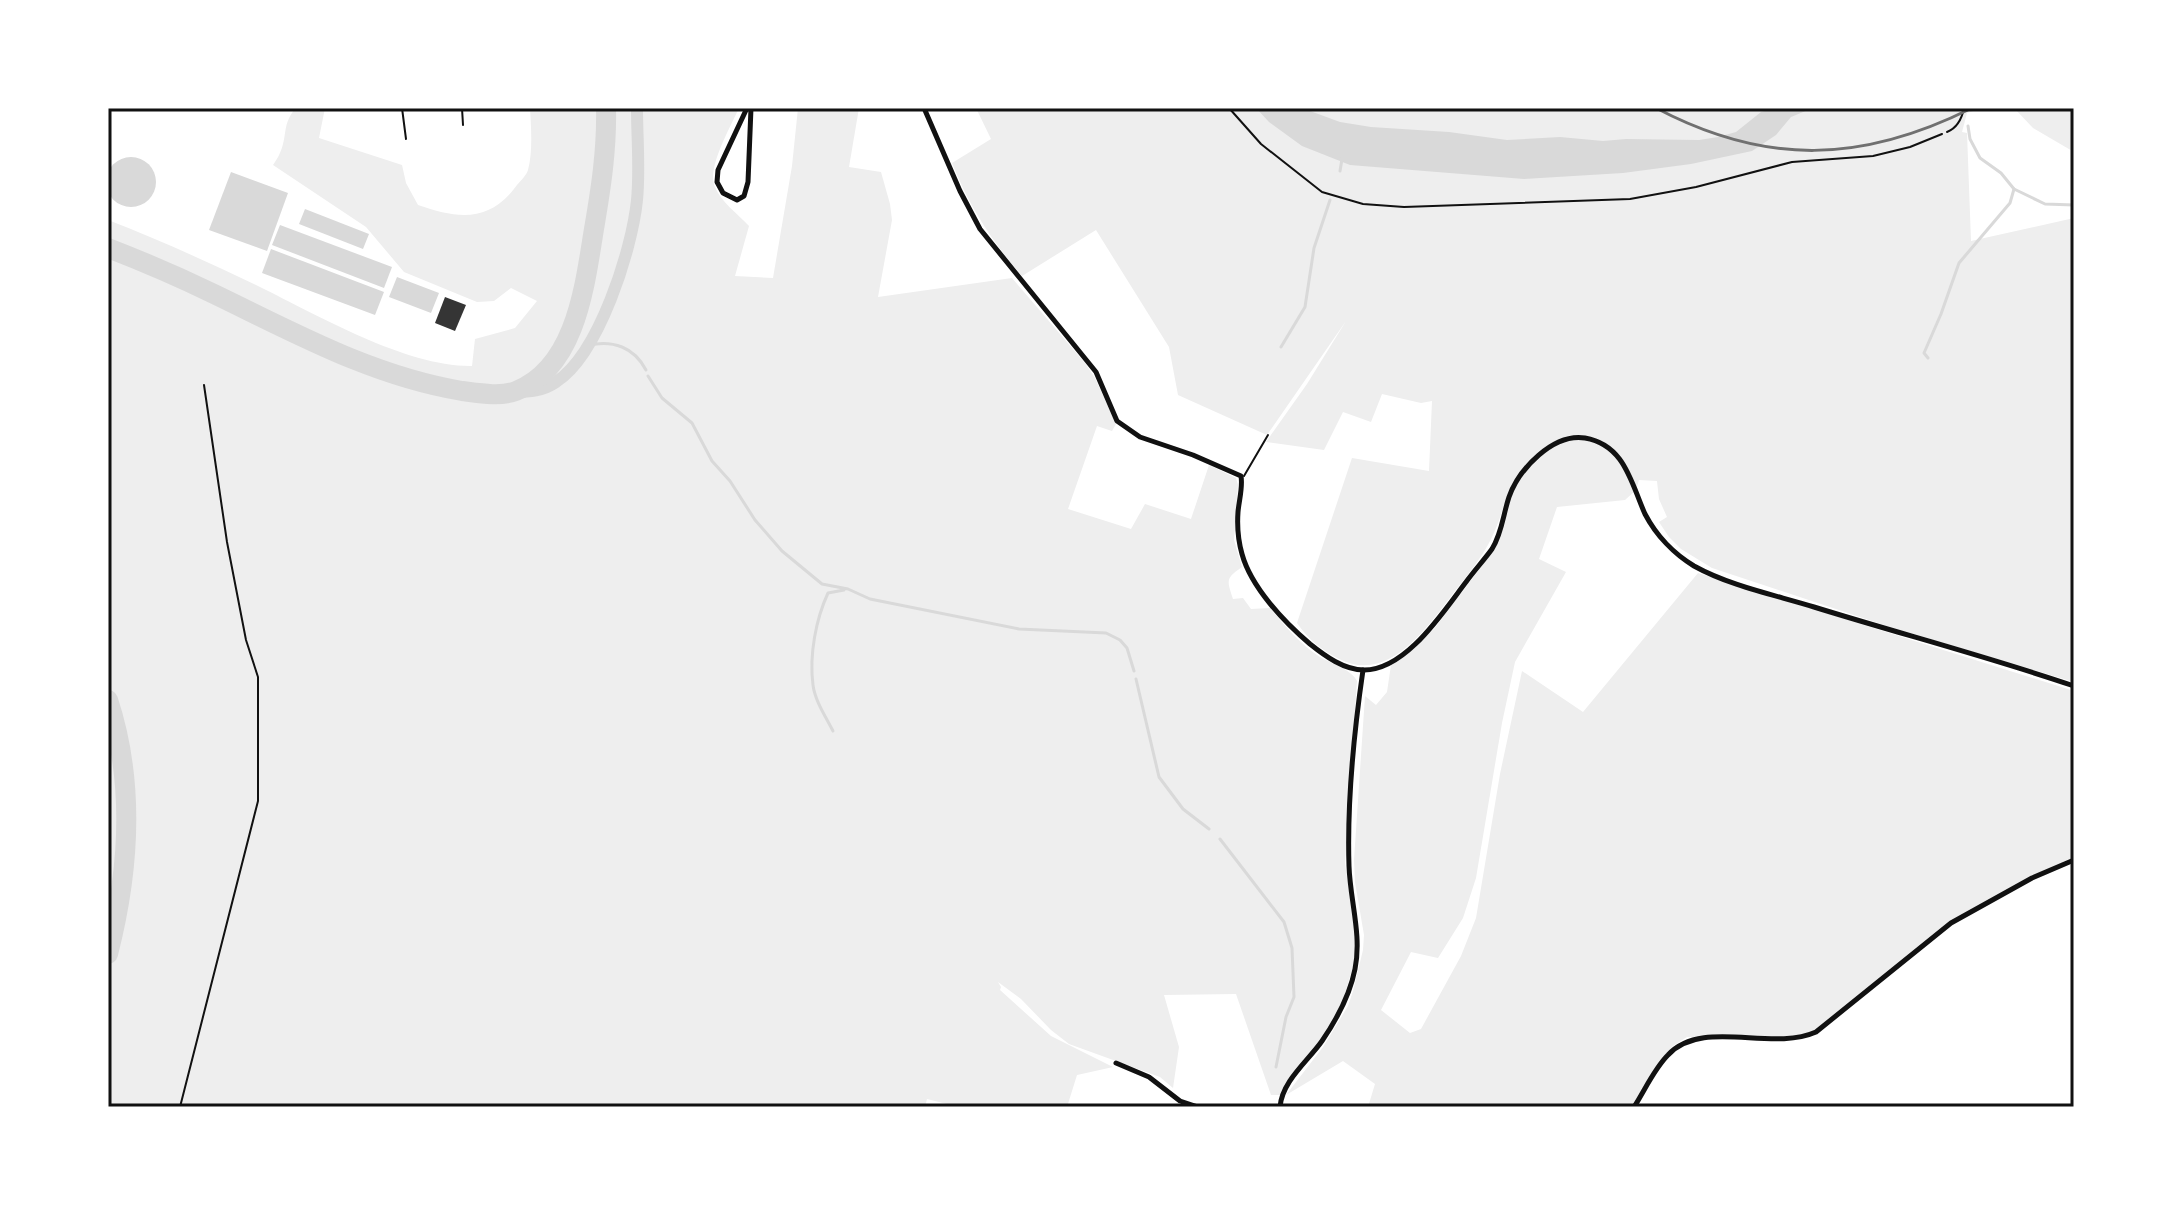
<svg xmlns="http://www.w3.org/2000/svg" width="2182" height="1215" viewBox="0 0 2182 1215" font-family="Roboto,sans-serif">
<style>
.green{fill:#eee}
.water{fill:#d9d9d9}
.lines{fill:none;stroke-linecap:round;stroke-linejoin:round}
.stream{stroke:#d9d9d9;stroke-width:3}
.canal{stroke:#d9d9d9;stroke-width:12}
.river{stroke:#d9d9d9;stroke-width:20}
.building{fill:#353535}
.path{stroke:#111;stroke-width:2}
.service{stroke:#111;stroke-width:2}
.minor{stroke:#111;stroke-width:5}
.rail{stroke:#707070;stroke-width:3}
.neatline{fill:none;stroke:#111;stroke-width:3}
</style>
<rect width="100%" height="100%" fill="#fff"/>
<!-- green -->
<g class="green">
<path d="M296 108H325L319 138 402 165 406 183 418 205C458 219 490 223 517 185 521 180 526 176 528 170 533 151 531 127 530 108H739C731 126 706 169 715 187 721 202 738 214 749 226L735 276 773 278 792 166 798 108H859L849 167 881 172 890 204 892 220 878 297 1012 278 1085 363 1095 378 1116 424 1112 431 1097 426 1068 509 1131 529 1145 504 1191 519 1209 465 1236 478 1238 485 1234 540 1242 567C1225 579 1227 580 1233 599L1243 598 1251 609 1270 608C1285 626 1300 644 1320 657 1332 664 1351 669 1357 681L1345 863 1355 934V959L1343 1001 1326 1033 1280 1095H1271L1236 994 1164 995 1179 1047 1173 1088 1160 1077 1069 1044 1051 1030 1021 999 998 982 1001 987 1000 990 1051 1036 1113 1067 1077 1075 1067 1107H959L927 1099 925 1107H108V220C160 240 210 263 260 287 319 316 407 367 472 366L475 339 515 328 537 301 511 288 494 301 477 302 404 272 366 227 273 165C291 141 279 126 296 108Z"/>
<path d="M976 108H1983L1967 113 1962 132 1967 133 1971 241 2074 218V682L1887 626 1712 568 1681 549 1669 537 1659 522 1667 517 1659 499 1657 481 1639 480 1636 490 1625 500 1557 507 1539 559 1566 572 1515 662 1502 723 1476 878 1463 918 1438 958 1411 952 1381 1010 1410 1033 1421 1029 1461 956 1476 918 1500 774 1522 671 1583 712 1698 573 2074 691V858L2025 879 1963 915 1813 1033 1778 1038 1687 1037 1673 1046 1662 1058 1632 1107H1368L1375 1084 1343 1061 1286 1095 1323 1047 1348 1006 1353 991 1363 950 1364 935 1355 882 1354 860 1365 696 1376 705 1387 692 1391 665 1434 629 1494 550 1504 527 1509 506 1504 504C1493 545 1477 563 1452 595 1426 629 1388 684 1339 659 1321 650 1308 639 1297 623L1352 458 1429 471 1432 401 1421 403 1382 394 1371 422 1343 412 1324 450 1266 442 1307 384 1346 321 1267 435 1178 395 1169 347 1096 230 1022 276C991 240 969 206 952 163L991 139Z"/>
<polygon points="2014,108 2074,108 2074,152 2033,128"/>
</g>
<!-- water -->
<g class="water">
<polygon points="1256,108 1302,108 1340,122 1371,127 1449,132 1507,140 1560,137 1603,141 1626,139 1699,140 1718,137 1736,132 1761,112 1775,108 1813,108 1791,117 1776,135 1752,151 1691,164 1623,173 1524,179 1350,165 1302,146 1269,122"/>
<circle cx="131" cy="182" r="25"/>
<polygon points="231,172 288,193 267,251 209,230"/>
<polygon points="305,209 369,234 363,249 299,224"/>
<polygon points="280,225 392,267 384,288 272,245"/>
<polygon points="271,249 384,292 375,315 262,273"/>
<polygon points="397,277 439,293 431,313 389,297"/>
</g>
<g class="lines">
<!-- stream -->
<g class="stream">
<polyline points="1968,126 1970,139 1980,158 2001,173 2014,189 2045,204 2074,205"/>
<polyline points="1340,171 1342,159"/>
<path d="M589 345C613 340 634 347 646 370"/>
<polyline points="1281,347 1305,307 1314,248 1330,200"/>
<polyline points="1928,358 1924,353 1941,314 1959,263 2010,203 2014,189"/>
<polyline points="648,376 662,398 692,423 712,461 730,481 755,520 782,551 822,584 848,589 870,599 1019,629 1106,633 1120,640 1127,648 1134,671"/>
<polyline points="1136,679 1159,777 1183,809 1209,829"/>
<path d="M833 731C826 717 815 701 813 685 809 655 816 619 828 593L844 590"/>
<polyline points="1220,839 1284,922 1292,948 1294,997 1286,1017 1276,1067"/>
</g>
<!-- canal -->
<path class="canal" d="M515 392C529 392 543 391 556 382 599 354 632 250 637 200 640 170 637 138 637 108"/>
<!-- river -->
<g class="river">
<path d="M108 248C144 262 179 277 214 294 295 333 372 376 462 391 478 393 500 397 516 391 577 367 585 283 594 229 601 188 607 149 606 108"/>
<path d="M108 700C135 782 129 872 108 954"/>
</g>
</g>
<!-- building -->
<polygon class="building" points="445,297 466,305 455,331 435,323"/>
<g class="lines">
<!-- path -->
<g class="path">
<polyline points="1229,108 1261,144 1322,192 1363,204 1404,207 1630,199 1696,187 1792,162 1873,156 1910,147 1942,134"/>
<polyline points="180,1107 258,801 258,677 246,640 227,542 204,385"/>
</g>
<!-- service -->
<g class="service">
<polyline points="402,108 406,139"/>
<polyline points="462,108 463,125"/>
<path d="M1947 132C1957 128 1962 118 1964 108"/>
<polyline points="1244,476 1268,435"/>
</g>
<!-- minor -->
<g class="minor">
<polyline points="747,108 718,170 717,182 723,193 737,200 744,196 748,182 751,108"/>
<path d="M924 108 960 191 980 229 1096 372 1117 421 1140 437 1193 455 1241 476C1243 487 1239 500 1238 512 1237 526 1238 540 1242 554 1251 587 1284 622 1310 644 1325 656 1344 670 1364 670 1406 670 1443 612 1466 582 1474 571 1484 560 1492 549 1502 533 1503 515 1509 497 1519 469 1553 433 1585 438 1625 445 1631 483 1645 514 1656 535 1674 554 1694 566 1730 586 1775 595 1814 607 1901 634 1989 657 2074 686"/>
<polyline points="1116,1063 1149,1077 1180,1101 1198,1107"/>
<path d="M1280 1107C1282 1081 1308 1061 1322 1041 1337 1019 1350 995 1355 969 1362 935 1350 900 1349 866 1347 803 1354 732 1363 670"/>
<path d="M1634 1107C1645 1090 1654 1069 1668 1055 1702 1018 1771 1052 1816 1032L1951 923 2032 878 2074 860"/>
</g>
<!-- rail -->
<path class="rail" d="M1656 108C1766 166 1862 163 1972 108"/>
</g>
<!-- border -->
<rect width="2182" height="1215" fill="none" stroke="#ffffff" stroke-width="220"/>
<rect x="110" y="110" width="1962" height="995" class="neatline"/>
</svg>
